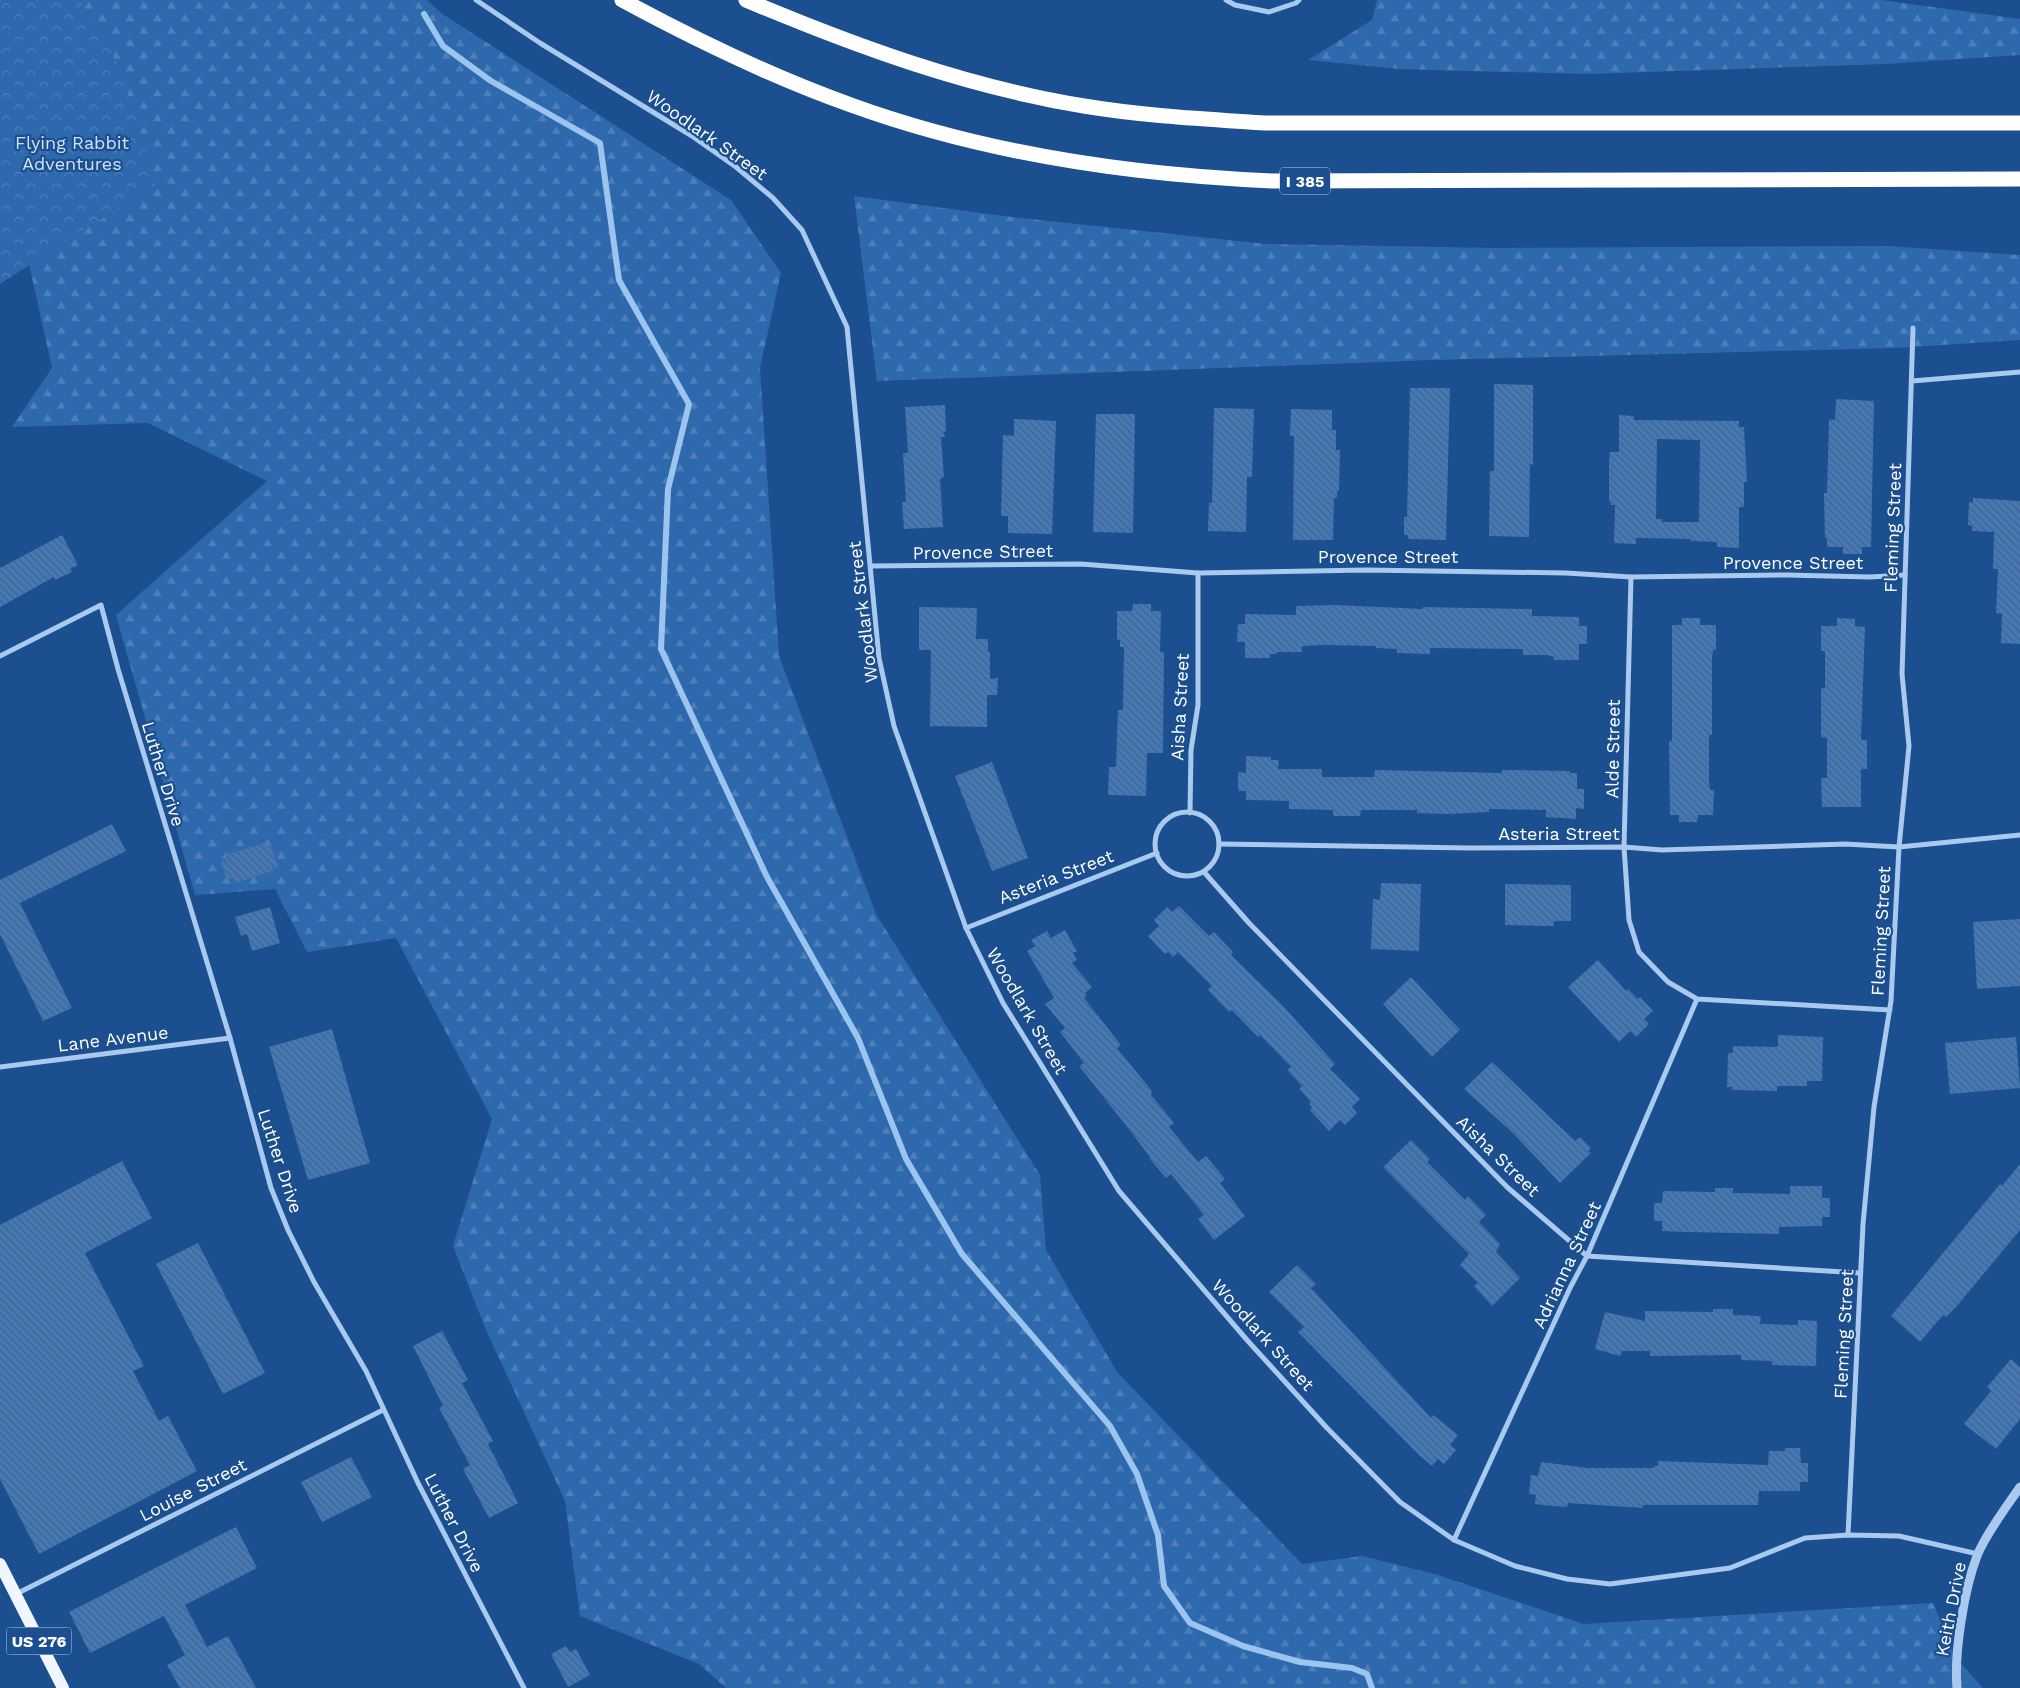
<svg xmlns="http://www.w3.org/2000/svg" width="2020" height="1688" viewBox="0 0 2020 1688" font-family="'Work Sans',sans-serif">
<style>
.forest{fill:url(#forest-firs)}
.park{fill:url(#park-crowns)}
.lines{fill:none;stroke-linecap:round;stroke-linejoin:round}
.stream{stroke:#9cc4f0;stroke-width:6}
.building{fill:url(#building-back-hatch);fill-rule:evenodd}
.minor{stroke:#a9c9ee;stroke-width:5}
.tertiary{stroke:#a9c9ee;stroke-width:9}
.primary{stroke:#f0f6ff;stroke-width:12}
.motorway{stroke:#fff;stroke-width:15}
.labels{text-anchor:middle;stroke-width:4.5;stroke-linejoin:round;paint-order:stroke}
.shield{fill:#1b4f8f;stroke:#bbcadd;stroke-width:1}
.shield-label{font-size:16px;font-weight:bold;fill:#fff}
.street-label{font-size:18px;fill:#fff;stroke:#1b4f8f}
.park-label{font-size:18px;fill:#cfe3fa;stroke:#1b4f8f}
</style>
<defs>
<pattern id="forest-firs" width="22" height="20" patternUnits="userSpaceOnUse" patternTransform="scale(1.25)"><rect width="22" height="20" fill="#2e69ad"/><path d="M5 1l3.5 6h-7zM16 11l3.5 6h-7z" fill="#4d80b9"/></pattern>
<pattern id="park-crowns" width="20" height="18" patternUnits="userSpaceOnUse" patternTransform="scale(1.25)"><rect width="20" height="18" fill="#2e69ad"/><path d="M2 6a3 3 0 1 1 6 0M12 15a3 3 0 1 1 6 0" fill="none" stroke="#4d80b9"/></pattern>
<pattern id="building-back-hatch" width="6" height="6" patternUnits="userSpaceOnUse" patternTransform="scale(1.25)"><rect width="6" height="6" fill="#4478b7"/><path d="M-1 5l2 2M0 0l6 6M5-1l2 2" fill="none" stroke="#486282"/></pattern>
</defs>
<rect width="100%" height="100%" fill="#1b4f8f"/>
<!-- forest -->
<g class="forest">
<polygon points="0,0 427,0 441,13 731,200 781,273 760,368 779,656 876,914 1040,1175 1046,1250 1117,1372 1302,1564 1362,1556 1438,1575 1584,1624 1933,1603 1956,1658 1983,1688 726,1688 699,1664 580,1616 565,1501 486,1330 453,1246 492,1119 396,938 307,952 275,889 195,895 116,615 267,481 148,423 12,427 52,368 23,237"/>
<polygon points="1377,0 1882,0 2020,19 2020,55 1885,64 1587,74 1399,69 1308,60 1372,20"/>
<polygon points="854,196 1003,216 1266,244 1494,248 1887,246 2020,255 2020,340 1895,348 1433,360 877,381"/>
</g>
<!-- park -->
<polygon class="park" points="0,0 80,0 119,66 156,184 0,284"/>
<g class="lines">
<!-- stream -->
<polyline class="stream" points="424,14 443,46 491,81 600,143 619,280 689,404 668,489 661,649 767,877 858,1038 906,1159 962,1254 1110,1426 1137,1474 1158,1535 1164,1586 1190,1623 1243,1646 1300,1662 1352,1668 1367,1674 1372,1688"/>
</g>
<!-- building -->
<g class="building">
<polygon points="1494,384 1533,385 1533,465 1530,464 1529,537 1489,536 1490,471 1494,471"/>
<polygon points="1410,388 1450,388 1446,540 1408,539 1408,535 1404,535 1404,517 1407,517"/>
<polygon points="1836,399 1874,401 1871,547 1862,547 1862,554 1843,554 1843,547 1827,547 1827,538 1825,538 1824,493 1827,493 1829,419 1835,420"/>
<polygon points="945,405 946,431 944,432 945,437 941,437 944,477 940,479 943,527 904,529 902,502 906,502 903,453 908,453 905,407"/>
<polygon points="1214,408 1254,409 1252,477 1247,477 1246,532 1208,531 1209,503 1212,503"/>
<polygon points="1291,409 1332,410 1332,430 1336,430 1336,450 1340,450 1339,491 1337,491 1337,498 1334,498 1333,540 1293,540 1294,436 1290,436"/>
<polygon points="1096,414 1135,414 1133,533 1093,532"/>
<path d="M1619 415 1634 416V420L1739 421V427H1744L1747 482H1744V507H1739V548L1717 547V542L1691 541V539L1636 538V544L1614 543 1615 505H1611V502H1609V461L1610 452H1619ZM1657 439 1700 440 1699 522H1662V519H1656Z"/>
<polygon points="1014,419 1056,421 1052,534 1008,533 1008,516 1001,516 1003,435 1014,436"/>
<polygon points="1973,498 2020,501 2020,644 2001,643 2002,614 1996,613 1998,569 1993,569 1994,532 1972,531 1972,526 1968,525 1969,502 1973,503"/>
<polygon points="62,535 78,565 70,569 72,572 55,580 54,577 0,607 0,568"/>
<polygon points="1133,604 1151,604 1151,611 1161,611 1160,652 1164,652 1163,753 1147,753 1146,796 1108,795 1109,767 1116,767 1118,710 1123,710 1124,647 1120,647 1120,640 1117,640 1117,611 1132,611"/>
<polygon points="1336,605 1423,609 1423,607 1532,609 1532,616 1579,617 1579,626 1587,626 1587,644 1579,644 1579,660 1554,660 1554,657 1547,655 1523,655 1523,649 1430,648 1430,654 1397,653 1397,649 1376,648 1376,646 1323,645 1302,646 1302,652 1277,652 1277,654 1270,654 1270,658 1245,658 1245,642 1237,642 1238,624 1245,624 1245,614 1296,615 1296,606"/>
<polygon points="919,607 977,608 976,639 988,639 988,652 990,652 990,679 998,678 997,695 987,695 987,727 930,726 931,650 919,650"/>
<polygon points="1682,618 1700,618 1700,625 1716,625 1716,650 1713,650 1712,658 1712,735 1709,735 1709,782 1710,790 1714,790 1713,815 1698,815 1697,822 1679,822 1679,815 1670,815 1669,741 1672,741 1672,625 1682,625"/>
<polygon points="1837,618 1855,619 1855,626 1865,627 1861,740 1867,740 1867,769 1861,769 1861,807 1822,807 1821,778 1827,778 1827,738 1821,737 1821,688 1825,688 1825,651 1821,651 1821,626 1837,626"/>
<polygon points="1246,756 1271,757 1271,760 1279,760 1278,769 1322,769 1322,777 1374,777 1375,770 1502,773 1502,770 1570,771 1570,773 1577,773 1577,789 1584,789 1584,809 1576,808 1576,819 1546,817 1546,810 1489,809 1489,812 1446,814 1417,813 1417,810 1361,810 1360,816 1333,816 1333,810 1289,809 1289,801 1246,800 1246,791 1238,791 1238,772 1246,773"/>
<polygon points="992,762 1028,858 992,871 955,776"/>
<polygon points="112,824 126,851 20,903 72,1008 43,1021 0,934 0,880"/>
<polygon points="264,843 266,847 271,845 278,867 272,868 273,871 235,883 233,878 227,880 221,862 227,860 226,855"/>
<polygon points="1381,883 1421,884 1419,951 1371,949 1373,899 1380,900"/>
<polygon points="1505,884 1571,885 1571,921 1554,921 1554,926 1505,925"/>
<polygon points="1179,906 1209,936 1214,932 1233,952 1231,955 1284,1007 1335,1064 1330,1069 1360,1099 1352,1107 1357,1113 1345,1125 1340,1120 1329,1131 1310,1110 1312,1107 1309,1104 1311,1102 1299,1089 1302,1086 1287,1070 1291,1067 1260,1035 1258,1037 1232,1010 1229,1012 1208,990 1212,986 1178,952 1173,957 1168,952 1165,954 1148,936 1159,926 1154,920 1167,907 1172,912"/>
<polygon points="270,907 280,943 252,951 247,934 241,936 235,917"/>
<polygon points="2020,919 2020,986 1977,989 1973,922"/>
<polygon points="1065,930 1077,951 1073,953 1077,960 1072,963 1092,987 1085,993 1087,995 1084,998 1121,1045 1117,1048 1152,1091 1151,1095 1174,1123 1169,1127 1198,1162 1206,1156 1225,1179 1220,1183 1245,1216 1214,1240 1198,1219 1204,1215 1171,1174 1166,1178 1149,1158 1150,1157 1125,1124 1079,1066 1084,1063 1060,1032 1065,1028 1045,1004 1054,998 1027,951 1035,946 1031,940 1047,931 1051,938"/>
<polygon points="1598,960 1626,991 1628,989 1638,999 1640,997 1653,1011 1644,1019 1649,1024 1636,1037 1630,1031 1619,1042 1568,987"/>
<polygon points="1411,977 1460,1030 1432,1057 1383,1004"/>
<polygon points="332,1029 370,1163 308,1180 269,1047"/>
<polygon points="1778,1035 1823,1037 1822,1081 1807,1081 1807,1086 1777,1086 1777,1091 1732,1090 1732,1087 1727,1087 1728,1053 1733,1053 1733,1046 1778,1047"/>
<polygon points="2016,1037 2020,1088 1950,1094 1945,1043"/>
<polygon points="1492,1062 1575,1141 1580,1137 1591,1148 1588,1151 1591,1153 1560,1183 1512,1132 1464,1089"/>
<polygon points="1411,1140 1430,1159 1427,1162 1465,1200 1468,1196 1486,1215 1479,1222 1500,1244 1496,1252 1520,1278 1492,1306 1474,1286 1478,1283 1460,1265 1469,1254 1383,1167"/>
<polygon points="122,1161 152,1218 85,1253 144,1366 133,1371 159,1421 168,1416 197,1471 39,1554 0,1479 0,1225"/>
<polygon points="2020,1164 2020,1230 1956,1307 1946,1317 1943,1315 1920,1342 1891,1316 2000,1184 2002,1186"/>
<polygon points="1790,1186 1822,1186 1822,1198 1830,1198 1830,1217 1822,1217 1822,1226 1779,1227 1779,1234 1686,1232 1662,1231 1662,1221 1654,1221 1654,1203 1662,1203 1663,1191 1715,1192 1715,1188 1733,1188 1733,1193 1790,1194"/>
<polygon points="198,1243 265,1373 223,1394 156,1264"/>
<polygon points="1297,1265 1316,1284 1311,1288 1431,1418 1433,1415 1458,1435 1450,1445 1456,1450 1444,1464 1438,1459 1432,1466 1419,1455 1298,1332 1304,1327 1269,1292"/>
<polygon points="1713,1309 1733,1309 1733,1315 1761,1316 1760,1324 1798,1325 1798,1320 1817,1321 1816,1366 1772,1365 1772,1361 1741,1360 1741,1355 1650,1356 1650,1351 1622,1351 1620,1356 1595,1349 1605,1312 1645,1321 1645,1311 1713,1312"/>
<polygon points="442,1331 468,1380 462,1383 493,1441 488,1444 518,1503 489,1518 463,1469 470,1465 439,1408 443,1406 413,1346"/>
<polygon points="2011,1359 2020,1367 2020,1419 1996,1449 1964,1424 1991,1391 1987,1387"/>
<polygon points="1785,1448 1800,1448 1801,1463 1808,1463 1808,1482 1800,1482 1800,1491 1759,1491 1758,1505 1643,1505 1643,1508 1568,1503 1567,1507 1552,1506 1535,1504 1536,1495 1529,1494 1531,1475 1538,1476 1541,1462 1588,1468 1654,1468 1654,1466 1658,1466 1658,1461 1768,1465 1769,1451 1785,1451"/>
<polygon points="351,1457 372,1497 322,1522 301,1482"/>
<polygon points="236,1527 257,1568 185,1605 207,1647 228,1636 256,1688 180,1688 167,1665 185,1655 164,1616 90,1653 69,1612"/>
<polygon points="566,1646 570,1652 576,1649 590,1675 568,1687 551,1654"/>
</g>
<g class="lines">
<!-- minor -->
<g class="minor">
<polyline points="476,0 540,43 692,136 736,167 773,198 802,230 847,327 879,658 894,726 966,928 1003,1003 1119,1191 1247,1340 1327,1428 1400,1502 1454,1540 1515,1566 1567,1579 1610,1584 1730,1568 1805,1538 1848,1535 1899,1536 1978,1554"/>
<polyline points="1226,0 1235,5 1269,12 1296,3 1299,0"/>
<polyline points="1912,381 2020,372"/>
<polyline points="871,566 1081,564 1198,573 1366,570 1566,573 1631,577 1787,575 1870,577 1905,575"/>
<polyline points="1631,577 1624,847 1629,920 1639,952 1668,982 1697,999 1890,1010"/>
<polyline points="0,656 101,605 118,669 230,1038 271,1188 288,1230 314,1282 366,1371 418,1483 524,1688"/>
<circle cx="1187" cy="844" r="32"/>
<polyline points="1190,813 1191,750 1198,705 1198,573"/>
<polyline points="1219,844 1470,848 1624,847 1662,850 1845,844 1899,847 2020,835"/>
<polyline points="1204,872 1249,923 1507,1187 1587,1256 1860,1273"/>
<polyline points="966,928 1157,853"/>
<polyline points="0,1067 230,1038"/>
<polyline points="1848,1535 1863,1224 1874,1107 1891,1001 1899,847 1909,746 1902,674 1913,328"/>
<polyline points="1454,1540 1570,1288 1587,1256 1697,999"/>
<polyline points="16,1594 383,1410"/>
</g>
<!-- tertiary -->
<path class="tertiary" d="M1957 1688C1954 1652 1964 1590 1977 1556 1985 1535 2007 1506 2020 1487"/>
<!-- primary -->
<polyline class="primary" points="0,1564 63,1688"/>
<!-- motorway -->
<g class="motorway">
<path d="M622 0C696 40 772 77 851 105 986 154 1131 175 1273 181L2020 179"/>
<path d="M746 0C855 46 967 87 1084 106 1144 116 1205 119 1265 123H2020"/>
</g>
</g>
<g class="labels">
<!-- shield labels -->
<g class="shield">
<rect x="1280" y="167.5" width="50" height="27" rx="4"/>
<rect x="6.5" y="1627.5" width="65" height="27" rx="4"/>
</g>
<g class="shield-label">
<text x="1305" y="187">I 385</text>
<text x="39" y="1647">US 276</text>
</g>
<!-- street labels -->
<g class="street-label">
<text transform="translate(707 135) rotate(35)" y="6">Woodlark Street</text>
<text transform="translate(1893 528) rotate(-88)" y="6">Fleming Street</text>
<text transform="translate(983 552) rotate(-1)" y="6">Provence Street</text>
<text x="1388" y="563">Provence Street</text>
<text x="1793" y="569">Provence Street</text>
<text transform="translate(863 612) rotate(-97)" y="6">Woodlark Street</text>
<text transform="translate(1180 707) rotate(-87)" y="6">Aisha Street</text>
<text transform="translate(1613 749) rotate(-89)" y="6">Alde Street</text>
<text transform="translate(163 774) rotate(73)" y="6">Luther Drive</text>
<text x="1559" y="840">Asteria Street</text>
<text transform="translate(1056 877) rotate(-21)" y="6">Asteria Street</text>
<text transform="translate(1881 931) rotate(-87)" y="6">Fleming Street</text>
<text transform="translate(1027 1011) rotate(60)" y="6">Woodlark Street</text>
<text transform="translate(113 1039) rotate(-7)" y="6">Lane Avenue</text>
<text transform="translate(1498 1156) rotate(44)" y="6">Aisha Street</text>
<text transform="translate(280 1161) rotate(72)" y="6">Luther Drive</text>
<text transform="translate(1567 1265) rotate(-65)" y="6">Adrianna Street</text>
<text transform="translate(1844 1334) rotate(-87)" y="6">Fleming Street</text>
<text transform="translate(1263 1335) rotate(48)" y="6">Woodlark Street</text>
<text transform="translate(193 1490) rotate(-27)" y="6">Louise Street</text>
<text transform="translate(454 1523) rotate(63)" y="6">Luther Drive</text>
<text transform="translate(1951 1609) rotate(-79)" y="6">Keith Drive</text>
</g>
<!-- park labels -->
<g class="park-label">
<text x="72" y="149">Flying Rabbit<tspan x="72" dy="21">Adventures</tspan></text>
</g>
</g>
</svg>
